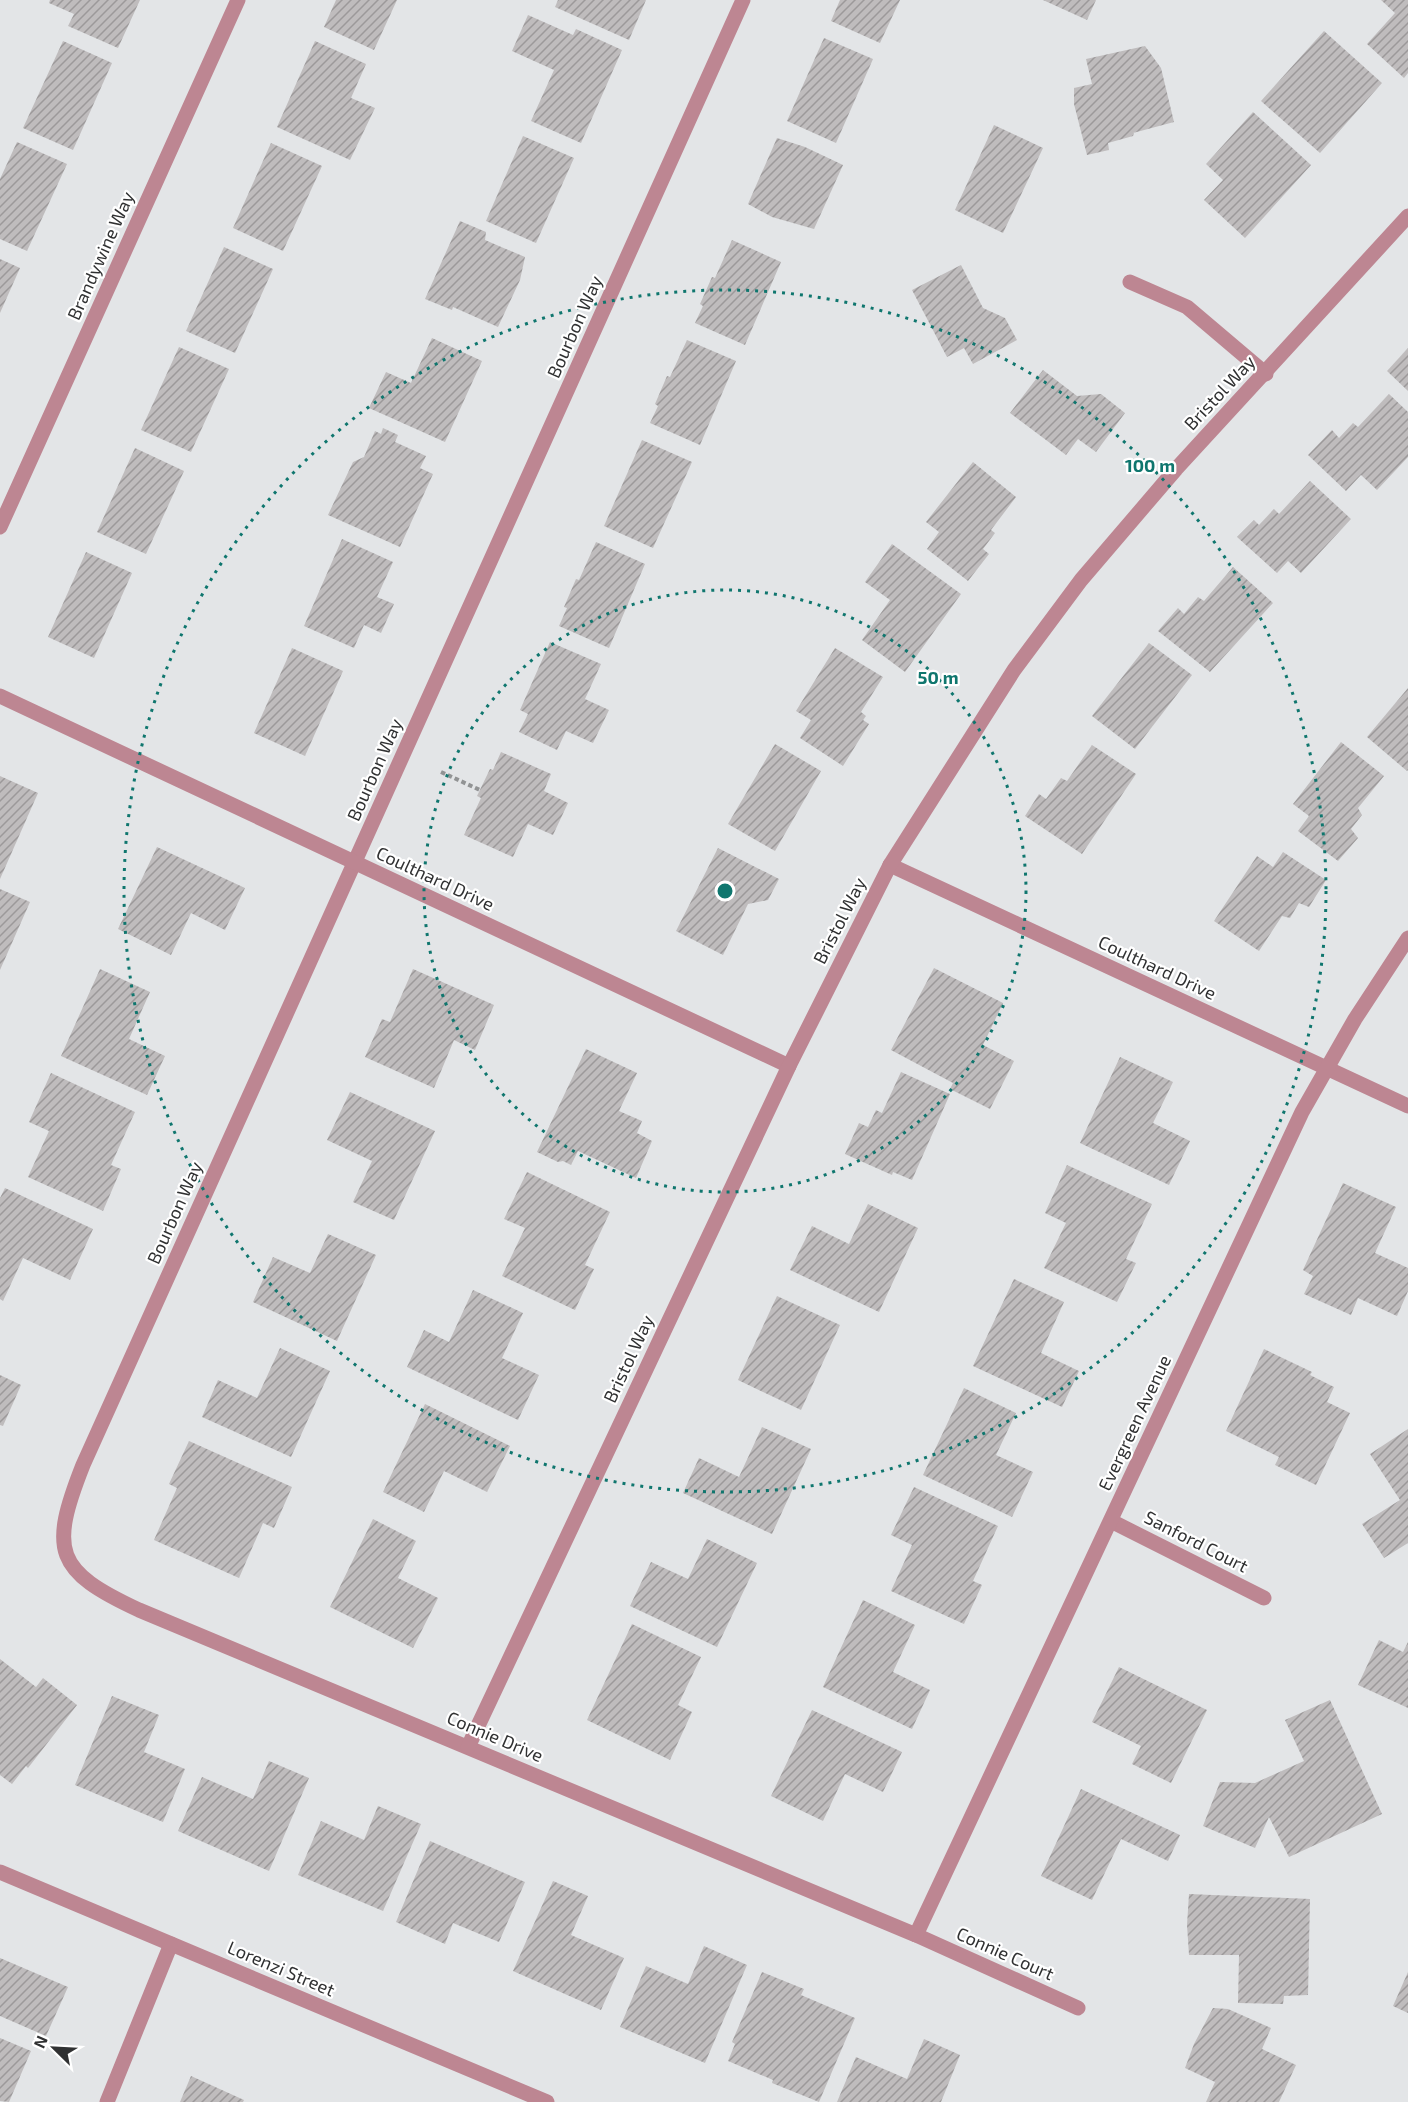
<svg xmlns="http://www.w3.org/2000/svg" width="1408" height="2102" viewBox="0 0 1408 2102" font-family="'Exo 2',sans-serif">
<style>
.building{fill:url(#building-hatch)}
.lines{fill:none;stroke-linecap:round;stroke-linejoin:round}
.path{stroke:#919394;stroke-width:4;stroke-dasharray:4.5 3;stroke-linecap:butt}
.minor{stroke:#bd8692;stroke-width:15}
.tertiary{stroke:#bd8692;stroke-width:15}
.ring{fill:none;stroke:#0f766e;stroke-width:3;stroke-dasharray:3 6}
.labels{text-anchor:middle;stroke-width:4.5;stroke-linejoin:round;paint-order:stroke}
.street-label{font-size:18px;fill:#303132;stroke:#fff}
.centre{fill:#0f766e;stroke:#fff;stroke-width:3}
.ring-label{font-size:18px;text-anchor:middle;font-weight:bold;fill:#0f766e;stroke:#fff;stroke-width:4.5;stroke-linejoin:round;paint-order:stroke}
</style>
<defs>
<pattern id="building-hatch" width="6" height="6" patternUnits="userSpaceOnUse" patternTransform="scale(1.5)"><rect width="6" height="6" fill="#bfbcbd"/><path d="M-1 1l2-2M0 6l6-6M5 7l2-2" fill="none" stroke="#9c999a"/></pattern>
</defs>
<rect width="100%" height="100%" fill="#e3e5e7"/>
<!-- building -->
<g class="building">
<polygon points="50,0 140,0 118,48 68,26 74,14 49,3"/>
<polygon points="336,0 397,0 374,50 324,27"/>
<polygon points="558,0 646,0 629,40 555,7"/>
<polygon points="840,0 900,0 880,43 831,21"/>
<polygon points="1043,0 1096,0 1087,20"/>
<polygon points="1381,0 1408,0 1408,73 1404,78 1367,44 1395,13"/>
<polygon points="528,15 573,35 576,29 622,50 581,143 531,121 554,70 512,51"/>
<polygon points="1324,31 1382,83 1320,153 1261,101"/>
<polygon points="824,38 873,59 836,143 787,121"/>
<polygon points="63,41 112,63 73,150 23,128"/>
<polygon points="315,41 366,64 351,98 375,108 350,160 277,127"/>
<polygon points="1145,46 1161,68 1174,122 1133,133 1134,133 1133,136 1108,143 1109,150 1087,155 1074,104 1074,88 1092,84 1086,59"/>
<polygon points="1253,112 1311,165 1245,238 1204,200 1223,180 1206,164"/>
<polygon points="994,125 1043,148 1003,233 955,210"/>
<polygon points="523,136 574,158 536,243 486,221"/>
<polygon points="777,138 805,147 843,165 814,229 772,217 748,204"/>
<polygon points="17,142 67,164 27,251 0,239 0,179"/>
<polygon points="271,143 322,166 283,251 233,228"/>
<polygon points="460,221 486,232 485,240 525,257 520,280 498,327 453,307 452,310 425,299"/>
<polygon points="732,240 781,262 745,345 695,323 703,306 700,304 712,277 715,278"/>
<polygon points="224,247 273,269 235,353 186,331"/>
<polygon points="0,259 20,268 0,313"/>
<polygon points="961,265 983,308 1005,318 1017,340 973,364 964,348 947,357 912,290"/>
<polygon points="432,338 482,361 445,442 369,408 386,372 411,383"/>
<polygon points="687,340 736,361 700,445 650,423 658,406 655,404 667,376 670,377"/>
<polygon points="179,347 229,369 191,452 141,430"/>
<polygon points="1408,348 1408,391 1387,371"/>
<polygon points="1043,370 1077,396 1101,394 1125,413 1096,452 1078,439 1066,455 1010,413"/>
<polygon points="1389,394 1408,412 1408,457 1377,490 1361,475 1346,491 1308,455 1332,430 1339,438 1353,423 1358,427"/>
<polygon points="383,428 398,435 395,442 426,456 420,468 433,474 400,547 328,515 353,462 364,457 375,431 381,434"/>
<polygon points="642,440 692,462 653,548 604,526"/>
<polygon points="135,448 184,471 146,554 97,532"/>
<polygon points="973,462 1016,497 991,530 995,533 983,549 989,554 968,581 927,549 939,532 926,522"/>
<polygon points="1310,481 1351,519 1301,573 1288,561 1277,573 1237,537 1254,520 1259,525 1274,509 1279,514"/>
<polygon points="342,539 393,562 377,597 394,604 381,633 364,625 354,648 304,626"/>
<polygon points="596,542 645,564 609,648 559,626 567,608 564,607 576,579 579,580"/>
<polygon points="892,544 961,594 905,672 862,640 890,600 865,582"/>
<polygon points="86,552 132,573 94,658 48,637"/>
<polygon points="1233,567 1273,603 1210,672 1158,631 1178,608 1184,614 1198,597 1204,601"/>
<polygon points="550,642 601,664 585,699 609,710 593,743 566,731 557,750 519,732 528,714 520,710"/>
<polygon points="1149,643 1192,675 1135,749 1092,716"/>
<polygon points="292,648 343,671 305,756 254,733"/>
<polygon points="835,648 883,677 861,712 866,716 863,720 869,724 843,766 800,738 811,720 796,711"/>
<polygon points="1408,688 1408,770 1407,771 1367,737"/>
<polygon points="1341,742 1384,776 1358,808 1362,815 1351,829 1358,838 1338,861 1298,831 1309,816 1293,804"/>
<polygon points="775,744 821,771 775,851 728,824"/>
<polygon points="1092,745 1136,774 1082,854 1025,816 1039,794 1046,799 1061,778 1067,781"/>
<polygon points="501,752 551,774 544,791 568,803 553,835 528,824 513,857 464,835 481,798 477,796 490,769 493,770"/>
<polygon points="0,776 38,793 0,879"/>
<polygon points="157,847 245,888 225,930 191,913 171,955 118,929"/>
<polygon points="718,848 779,879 768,900 748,904 723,955 676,931"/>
<polygon points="1283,852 1326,880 1309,907 1299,903 1290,918 1282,916 1259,951 1214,921 1257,856 1273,867"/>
<polygon points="0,889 30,902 0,970"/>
<polygon points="934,968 1003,1003 983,1045 1014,1061 990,1109 950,1089 953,1083 891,1050"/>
<polygon points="100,969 150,992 129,1039 165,1056 147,1095 61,1056"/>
<polygon points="413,969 494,1005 475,1050 454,1040 434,1088 365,1057 382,1019 390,1022"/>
<polygon points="586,1049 637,1073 619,1111 642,1121 637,1133 652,1141 636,1178 578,1151 571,1165 563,1161 558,1162 537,1152"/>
<polygon points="1120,1057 1173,1082 1153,1123 1190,1141 1169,1185 1080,1143"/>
<polygon points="901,1072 950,1094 912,1180 893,1172 892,1175 845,1154 859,1123 868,1127 876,1110 882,1113"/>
<polygon points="51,1073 135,1112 111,1165 121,1169 103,1211 28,1177 49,1131 29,1122"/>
<polygon points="350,1092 435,1131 394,1220 353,1202 372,1161 327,1140"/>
<polygon points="1067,1165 1152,1204 1126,1259 1136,1263 1117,1302 1044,1268 1066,1223 1045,1213"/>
<polygon points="527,1172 610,1212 585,1265 594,1269 575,1310 502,1276 525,1228 504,1219"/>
<polygon points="1343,1183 1396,1207 1375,1253 1408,1268 1408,1291 1397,1316 1358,1298 1351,1315 1304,1294 1313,1276 1303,1270"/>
<polygon points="5,1188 93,1229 70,1280 23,1258 3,1301 0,1299 0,1198"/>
<polygon points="868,1204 918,1228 879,1312 790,1270 812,1226 849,1244"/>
<polygon points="328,1234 376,1255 337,1341 253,1302 273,1257 310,1273"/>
<polygon points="1014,1279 1064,1302 1041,1353 1079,1371 1062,1407 973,1366"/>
<polygon points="473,1290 523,1313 502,1358 539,1375 518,1420 407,1367 424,1330 449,1342"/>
<polygon points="777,1296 840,1325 801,1410 738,1380"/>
<polygon points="280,1348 330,1371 291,1457 202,1417 218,1380 257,1398"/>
<polygon points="1264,1349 1312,1372 1310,1375 1334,1387 1327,1402 1350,1413 1316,1485 1275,1465 1279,1457 1226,1431"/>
<polygon points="0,1375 21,1385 3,1426 0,1425"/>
<polygon points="964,1388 1016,1413 996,1455 1033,1472 1012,1517 923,1475"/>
<polygon points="425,1404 510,1446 487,1492 444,1471 424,1512 383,1492"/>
<polygon points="762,1427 811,1449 772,1534 683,1493 699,1458 739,1477"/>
<polygon points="1408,1429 1408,1543 1384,1558 1362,1524 1400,1500 1370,1454"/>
<polygon points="189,1441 292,1487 274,1528 263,1523 239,1578 154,1540 177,1488 169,1484"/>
<polygon points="914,1487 998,1526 973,1581 982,1585 964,1624 891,1591 912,1545 891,1535"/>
<polygon points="373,1519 416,1541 398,1578 438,1598 413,1648 330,1607"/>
<polygon points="707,1539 757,1563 717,1647 630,1606 651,1562 688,1579"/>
<polygon points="863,1600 915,1625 893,1672 930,1690 912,1729 823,1687"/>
<polygon points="632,1624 701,1657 678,1705 692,1712 670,1760 587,1720"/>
<polygon points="1379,1640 1403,1652 1408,1642 1408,1708 1358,1685"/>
<polygon points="0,1659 36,1687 43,1678 77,1705 28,1768 26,1766 12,1784 0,1775"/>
<polygon points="1119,1667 1207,1710 1171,1783 1132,1764 1141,1746 1092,1722"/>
<polygon points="112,1696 159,1715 144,1752 185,1769 163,1822 75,1785"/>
<polygon points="1330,1700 1382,1814 1289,1857 1269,1817 1255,1848 1203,1826 1220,1782 1255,1783 1304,1761 1285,1720"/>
<polygon points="812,1710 902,1752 883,1792 845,1774 823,1821 771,1796"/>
<polygon points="269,1761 309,1778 269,1871 178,1831 202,1777 253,1799"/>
<polygon points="1081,1789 1180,1835 1168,1861 1121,1839 1092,1900 1041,1876"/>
<polygon points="378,1806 421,1824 383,1911 298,1875 321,1821 364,1840"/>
<polygon points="430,1841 525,1882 499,1942 453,1923 445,1944 396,1922"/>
<polygon points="553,1881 588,1896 571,1935 624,1958 601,2010 513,1971"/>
<polygon points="1189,1894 1310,1899 1308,1995 1284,1996 1283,2004 1238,2003 1239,1955 1189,1955 1187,1925"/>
<polygon points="704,1946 747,1965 705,2063 620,2027 646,1966 688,1984"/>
<polygon points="0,1958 68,1987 46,2036 0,2016"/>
<polygon points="762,1972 804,1989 801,1995 855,2018 819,2102 772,2083 773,2080 728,2061 735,2044 732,2042"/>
<polygon points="1408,1972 1408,2013 1393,2006"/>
<polygon points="1213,2008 1228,2009 1271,2028 1262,2049 1296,2065 1279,2102 1206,2102 1215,2082 1185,2068 1194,2044"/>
<polygon points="0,2038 31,2051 9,2102 0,2101"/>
<polygon points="924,2039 960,2055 941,2102 837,2102 856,2057 907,2079"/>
<polygon points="191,2076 244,2100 243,2102 180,2102"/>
</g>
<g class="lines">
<!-- path -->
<polyline class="path" points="441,772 480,790"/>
<!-- minor -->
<g class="minor">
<path d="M743 0 83 1465C49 1551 55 1571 139 1610L916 1935 1078 2008"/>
<polyline points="1130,282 1187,307 1266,374"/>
<polyline points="0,527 238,0"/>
<polyline points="0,696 789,1066"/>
<polyline points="890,865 1408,1106"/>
<polyline points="1111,1521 1264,1598"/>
<polyline points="468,1747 789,1066 890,865 1014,670 1081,580 1176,469 1408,216"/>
<polyline points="916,1935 1302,1112 1355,1019 1408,938"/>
<polyline points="107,2102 171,1944"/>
</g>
<!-- tertiary -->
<polyline class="tertiary" points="0,1872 547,2102"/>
</g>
<!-- distance rings -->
<g class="ring">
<circle cx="725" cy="891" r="301"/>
<circle cx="725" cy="891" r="601"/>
</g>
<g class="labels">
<!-- street labels -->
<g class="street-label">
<text transform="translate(101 256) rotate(-66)" y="6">Brandywine Way</text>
<text transform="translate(575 327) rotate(-66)" y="6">Bourbon Way</text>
<text transform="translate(1220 393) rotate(-47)" y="6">Bristol Way</text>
<text transform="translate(375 770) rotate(-66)" y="6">Bourbon Way</text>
<text transform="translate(435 879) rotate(25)" y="6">Coulthard Drive</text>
<text transform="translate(840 921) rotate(-63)" y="6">Bristol Way</text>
<text transform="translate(1157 968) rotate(25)" y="6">Coulthard Drive</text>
<text transform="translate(175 1213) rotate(-66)" y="6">Bourbon Way</text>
<text transform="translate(629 1359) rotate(-65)" y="6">Bristol Way</text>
<text transform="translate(1135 1423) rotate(-65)" y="6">Evergreen Avenue</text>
<text transform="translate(1196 1542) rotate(27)" y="6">Sanford Court</text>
<text transform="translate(495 1737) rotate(23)" y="6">Connie Drive</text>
<text transform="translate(1005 1954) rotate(24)" y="6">Connie Court</text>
<text transform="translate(281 1969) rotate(23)" y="6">Lorenzi Street</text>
</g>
</g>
<circle cx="725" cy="891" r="9" class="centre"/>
<g class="ring-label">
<text x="1150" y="472">100 m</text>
<text x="938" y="684">50 m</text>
</g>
<!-- north arrow -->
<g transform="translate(54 2048) rotate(294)" stroke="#ffffff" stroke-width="4.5" paint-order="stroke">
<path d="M0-4.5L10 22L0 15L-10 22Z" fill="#303132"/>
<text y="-9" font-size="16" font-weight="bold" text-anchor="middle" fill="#303132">N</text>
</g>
</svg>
